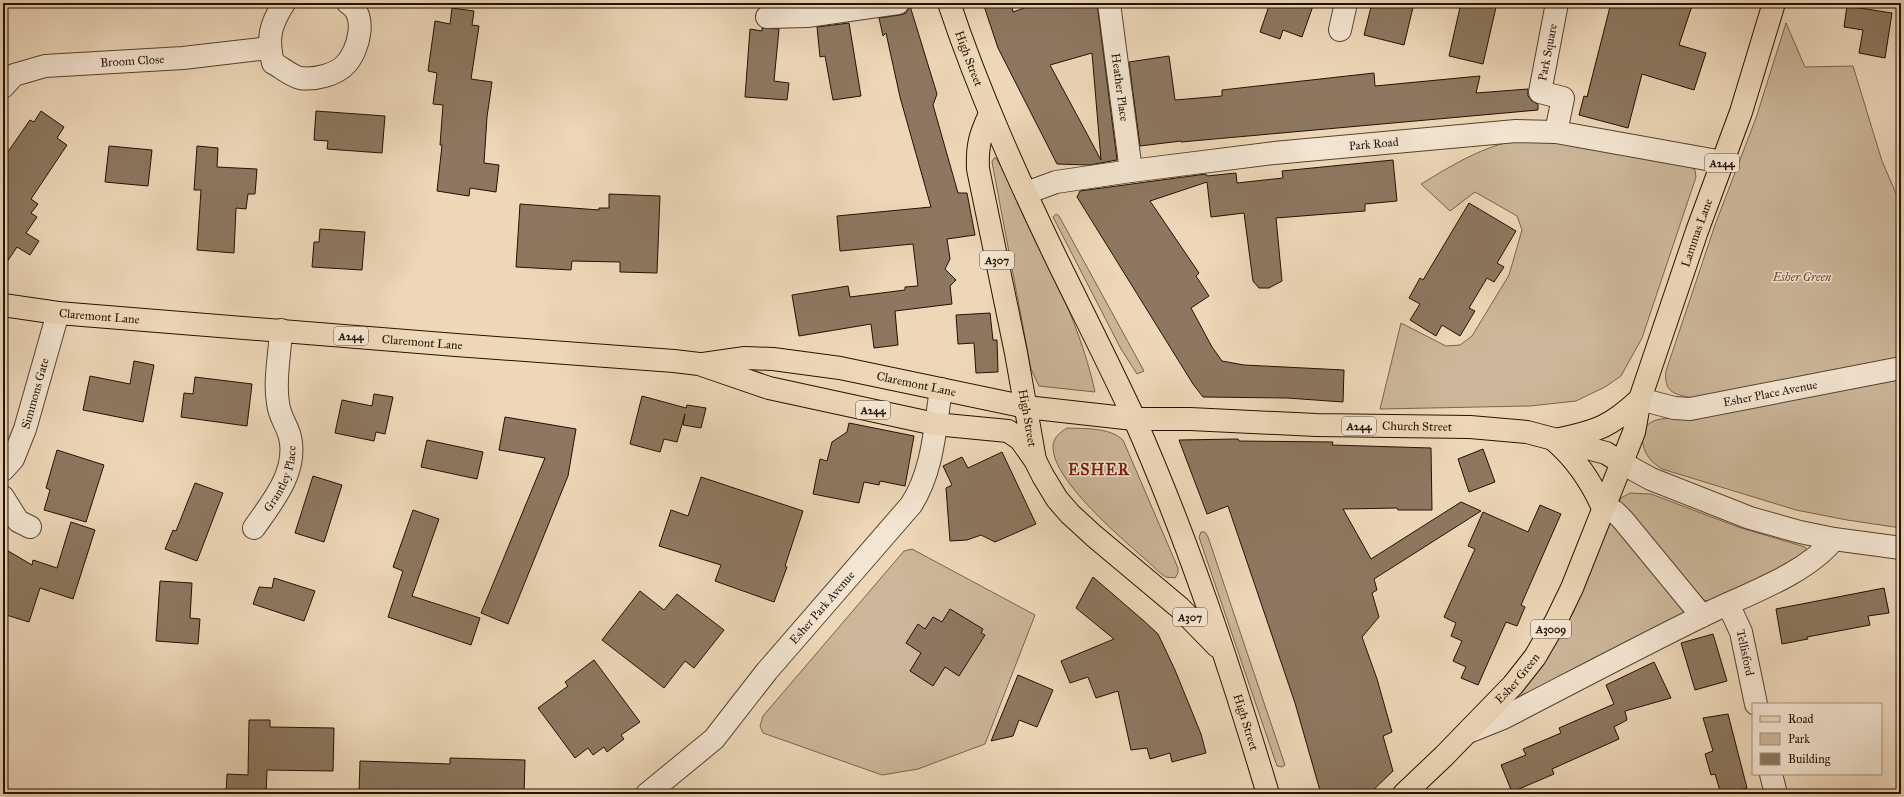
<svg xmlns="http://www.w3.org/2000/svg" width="1904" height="797" viewBox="0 0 1904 797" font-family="'IM FELL Great Primer',serif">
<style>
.green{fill:#cbb699;stroke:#77644c}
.building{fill:#8c7860;stroke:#231200;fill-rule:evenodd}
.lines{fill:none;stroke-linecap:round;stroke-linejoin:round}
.minor-casing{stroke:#56432e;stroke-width:24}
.major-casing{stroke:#231200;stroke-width:24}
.minor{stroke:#f3e5d1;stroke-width:22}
.major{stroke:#edd7b8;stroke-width:22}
.labels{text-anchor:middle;stroke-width:3;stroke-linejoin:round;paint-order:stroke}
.shield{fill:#f3e5d1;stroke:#61513f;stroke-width:1}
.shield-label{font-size:11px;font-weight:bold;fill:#231200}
.street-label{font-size:12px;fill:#231200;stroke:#f3e5d1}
.park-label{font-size:12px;font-style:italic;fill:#5e4b36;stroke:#f3e5d1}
.district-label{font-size:16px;font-weight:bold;letter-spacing:1px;fill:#7a1f14;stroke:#f3e5d1}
</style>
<rect width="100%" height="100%" fill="#edd7b8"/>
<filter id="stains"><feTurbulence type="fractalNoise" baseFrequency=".005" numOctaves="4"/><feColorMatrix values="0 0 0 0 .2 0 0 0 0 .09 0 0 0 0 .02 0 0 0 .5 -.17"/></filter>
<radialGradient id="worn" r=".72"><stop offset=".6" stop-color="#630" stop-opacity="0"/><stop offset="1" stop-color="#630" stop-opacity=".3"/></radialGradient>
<!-- green -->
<g class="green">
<path d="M1786 23 1805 67 1853 66 1882 161 1901 205V359L1692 398C1673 394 1664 392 1666 371L1715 225 1756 118Z"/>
<path d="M1545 139 1690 166 1695 170 1696 177 1642 338 1621 376 1605 387 1576 401 1530 406 1380 409 1401 323 1446 346 1460 345 1472 336 1509 275 1522 230 1517 216 1475 192 1450 211 1421 184C1451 166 1484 145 1520 140 1528 139 1537 139 1545 139Z"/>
<path d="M994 158H996L1003 170C1036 243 1078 313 1095 392L1039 386 1031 369 992 162Z"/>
<polygon points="1056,214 1059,216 1144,371 1137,374 1121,349 1053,217"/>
<path d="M1901 378V528L1847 520 1796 510 1662 469C1658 466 1653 463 1650 459 1642 450 1638 431 1650 423 1658 417 1672 419 1681 418Z"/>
<path d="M1067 428C1085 429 1109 427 1123 440L1178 568V573L1175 578C1173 577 1168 578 1166 577 1159 573 1151 564 1145 559 1121 538 1052 479 1053 447 1053 438 1060 432 1067 428Z"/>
<polygon points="1630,493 1651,494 1738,527 1805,547 1808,552 1806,557 1711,602 1704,600 1622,510 1618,504 1621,498"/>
<polygon points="1609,524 1615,525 1684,608 1683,616 1499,708 1533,678 1573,613"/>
<polygon points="1201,532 1205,532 1208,537 1285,765 1282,767 1277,766 1201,543 1199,537"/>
<polygon points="912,549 1035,615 985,744 918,769 882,775 763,733 760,726 763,716 904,551"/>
</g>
<!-- building -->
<g class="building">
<path d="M983 3H1011L1013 12 1038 3H1097L1117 160 1089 165 1057 164 998 48ZM1092 53 1101 160 1050 65Z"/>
<polygon points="1270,3 1314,3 1302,37 1283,30 1280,39 1260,32"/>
<polygon points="1372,3 1414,3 1404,45 1364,35"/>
<polygon points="1461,3 1497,3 1483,64 1449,56"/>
<polygon points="1611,3 1693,3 1679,45 1706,53 1694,90 1642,74 1628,128 1579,115 1584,96 1587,97"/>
<polygon points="910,6 937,94 933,105 958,193 967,193 975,235 947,239 950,259 945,269 956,280 950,286 952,304 895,311 898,345 874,348 871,324 799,336 792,295 848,286 850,297 905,290 905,287 918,286 913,244 840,251 837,216 931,207 900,97 886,33 883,36 879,18 900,15 906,13"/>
<polygon points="1847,6 1892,13 1885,58 1859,53 1863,30 1844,27"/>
<polygon points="452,8 474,11 472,25 479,26 471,79 492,82 487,117 484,163 499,165 496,192 470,188 469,196 437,191 442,145 440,145 443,105 433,104 437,73 428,71 435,21 450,24"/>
<polygon points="849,23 861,96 833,100 825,56 820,57 817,27"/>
<polygon points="762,28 779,29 774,81 789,83 787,100 745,97 750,29 762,31"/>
<polygon points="1169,56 1175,100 1222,96 1222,90 1374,73 1375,86 1480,76 1476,93 1528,89 1528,96 1532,101 1538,104 1538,110 1181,142 1181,141 1140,146 1129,62"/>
<polygon points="41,111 64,127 57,138 67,145 31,199 38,204 31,213 37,217 26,233 39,241 30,255 17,247 3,268 3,159 30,120 34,122"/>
<polygon points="316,111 385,116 382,153 327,149 328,141 314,140"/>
<polygon points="109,146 152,150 148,186 105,182"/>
<polygon points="197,146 218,148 217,167 257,169 255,194 248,194 246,209 236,208 234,253 197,250 201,190 194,190"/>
<polygon points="1393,160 1397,201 1365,204 1365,211 1276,218 1282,281 1269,288 1259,288 1253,281 1244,213 1211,217 1207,182 1150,201 1199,273 1196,276 1209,296 1191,308 1212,347 1222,361 1244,365 1344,370 1343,402 1287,398 1203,397 1193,384 1077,197 1080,191 1206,174 1207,176 1236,173 1237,183 1283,178 1282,171"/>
<polygon points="609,194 660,196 657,273 620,272 620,262 572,261 571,270 516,267 520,204 599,210 599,208 609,208"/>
<polygon points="1469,203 1516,231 1497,263 1504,267 1494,282 1487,278 1469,308 1475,311 1460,336 1442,325 1436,336 1410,320 1420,304 1409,298 1420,278 1423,280"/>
<polygon points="320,229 365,232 362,270 312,267 314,242 319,242"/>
<polygon points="990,313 993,340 997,340 998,372 976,373 974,343 958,344 956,315"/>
<polygon points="134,361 154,365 143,422 83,410 90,376 130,384"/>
<polygon points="195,377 252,384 247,426 181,417 184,393 193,394"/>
<polygon points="374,394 393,397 385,434 376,432 374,441 335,433 342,400 372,406"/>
<polygon points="642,396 686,408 687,405 706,408 701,428 683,425 685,414 677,442 664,439 660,452 630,444"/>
<polygon points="505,417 576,429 568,476 508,624 481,613 545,458 499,450"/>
<polygon points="849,423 914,436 905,486 880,481 879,485 864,482 859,503 813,494 820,459 827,461 832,442 847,432"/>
<polygon points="1238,439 1239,441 1333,442 1332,445 1431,448 1432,510 1398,510 1397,508 1343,509 1371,559 1461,502 1481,511 1374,579 1377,590 1372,593 1379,617 1362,637 1377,679 1392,732 1383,736 1393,771 1369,794 1321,794 1295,703 1228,506 1207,514 1179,440"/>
<polygon points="427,440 483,452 477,479 421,467"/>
<polygon points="1483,449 1495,482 1469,492 1458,459"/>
<polygon points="57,450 104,465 86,522 44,510 50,490 46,488"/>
<polygon points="1002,452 1036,524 995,542 981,535 967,540 950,541 946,488 952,485 943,466 962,457 968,468"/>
<polygon points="313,476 342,485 324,542 295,533"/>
<polygon points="701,477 803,511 785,566 787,567 774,602 715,581 721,565 659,546 671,510 688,516"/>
<polygon points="195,483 223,493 197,561 165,549 173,530 176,531"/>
<polygon points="1540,505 1561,514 1521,605 1525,607 1517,626 1506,622 1478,685 1461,678 1466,667 1453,661 1462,641 1451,636 1456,623 1444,617 1475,549 1468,546 1483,512 1528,532"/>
<polygon points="413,510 439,519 412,596 480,618 471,645 388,617 403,571 393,567"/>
<polygon points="71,522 95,530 73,599 40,588 29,622 3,614 3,548 32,565 33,560 57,568"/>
<polygon points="1093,577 1144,621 1158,634 1175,670 1201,734 1206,753 1172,762 1170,753 1150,759 1147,748 1131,750 1118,691 1096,698 1088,677 1070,683 1061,661 1114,639 1076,608"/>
<polygon points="274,578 315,591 304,621 253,604 259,587 272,588"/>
<polygon points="160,581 192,583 190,618 200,619 198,644 156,641"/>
<polygon points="1884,588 1889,613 1868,616 1870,625 1807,637 1808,639 1782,644 1776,609"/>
<polygon points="640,591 664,610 677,594 724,630 694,668 685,661 664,688 602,640"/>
<polygon points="950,609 983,629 981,633 985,635 959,676 945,667 933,686 910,671 921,653 906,643 918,624 925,629 933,617 942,622"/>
<polygon points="1713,634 1727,681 1695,690 1681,643"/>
<polygon points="594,660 640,722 621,735 624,739 607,752 604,747 593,755 588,748 575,758 538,708 568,686 565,682"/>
<polygon points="1654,662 1671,698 1625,711 1627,720 1614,727 1619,739 1552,769 1554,774 1512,792 1501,765 1526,755 1523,749 1561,733 1559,728 1614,704 1606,685"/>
<polygon points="1018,675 1053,690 1037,727 1019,720 1013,736 991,741"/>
<polygon points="1728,714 1747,788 1721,794 1715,774 1711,775 1705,754 1713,751 1703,718"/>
<polygon points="249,720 270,720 270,727 334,728 333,771 267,770 266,794 226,794 227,774 248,775"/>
<polygon points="450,758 525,760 524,794 359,794 360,761 450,764"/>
</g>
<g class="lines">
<!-- minor casing -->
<g class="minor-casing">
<g id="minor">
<path d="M284 3C270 25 267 38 273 63 281 67 291 76 300 78 315 80 336 75 346 64 359 50 368 14 348 3"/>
<path id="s1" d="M1109 3 1131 171"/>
<polyline points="767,17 807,16 898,3"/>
<polyline points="1340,30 1346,3"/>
<path id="s2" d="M3 87 14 75 45 66 183 58 269 48"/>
<path id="s3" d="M1556 132 1563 98 1540 92 1557 3"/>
<path id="s4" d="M1026 193 1056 182 1131 171 1274 153 1516 131 1556 132 1723 162"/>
<path id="s5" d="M1640 399 1674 408 1690 409 1901 368"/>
<polyline points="1622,463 1651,479 1750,518 1800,532 1834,539 1901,548"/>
<path id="s6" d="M3 470 13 459 25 429 58 313"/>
<polyline points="3,497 18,521 30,527"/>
<polyline points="1603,508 1615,512 1623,520 1702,616"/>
<path id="s7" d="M254 528C272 502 298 472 290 437 287 425 279 416 278 403 274 380 280 354 281 330"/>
<path id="s8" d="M1728 604 1741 632 1756 704"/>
<path d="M1468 732 1503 718C1569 684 1635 649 1702 616 1744 595 1806 575 1834 539"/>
<polyline points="1771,774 1776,794"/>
<path id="s9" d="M647 794 714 739 767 671 911 505C933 471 935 428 941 389"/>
</g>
</g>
<!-- major casing -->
<g class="major-casing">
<g id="major">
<path id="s10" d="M949 3C979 93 1018 179 1059 264 1084 315 1110 366 1134 418 1188 540 1230 667 1268 794"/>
<path id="s11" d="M990 114C980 135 977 146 978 169L1016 353 1035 460 1043 476 1057 499 1070 514 1094 536 1180 608 1217 646"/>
<path id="s12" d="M3 305 58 313 456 345 674 361 699 364 769 388 935 424 1008 431 1020 439 1035 460"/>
<path id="s13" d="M703 364 745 358 773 359 840 368 1026 407 1134 419H1190L1316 425 1470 427 1527 432 1606 453 1622 463"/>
<path d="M1560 439C1598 431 1611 426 1640 399"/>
<path d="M1554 440C1576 459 1591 481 1603 508"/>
<path id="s14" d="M1404 794 1444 756 1513 685 1535 657 1556 621 1572 588 1634 432 1640 399 1697 231 1741 112 1774 3"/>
</g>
</g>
<!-- minor -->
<use href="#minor" class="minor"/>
<!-- major -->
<use href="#major" class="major"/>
</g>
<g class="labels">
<!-- shield labels -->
<g class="shield">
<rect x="1705" y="154" width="34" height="18" rx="3"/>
<rect x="980" y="251" width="34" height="18" rx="3"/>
<rect x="334" y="327" width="34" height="18" rx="3"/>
<rect x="856" y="401" width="34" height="18" rx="3"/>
<rect x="1342" y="417" width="34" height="18" rx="3"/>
<rect x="1173" y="608" width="34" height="18" rx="3"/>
<rect x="1531" y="620" width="40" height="18" rx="3"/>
</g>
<g class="shield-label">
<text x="1722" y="167">A244</text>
<text x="997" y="264">A307</text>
<text x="351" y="340">A244</text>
<text x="873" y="414">A244</text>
<text x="1359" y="430">A244</text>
<text x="1190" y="621">A307</text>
<text x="1551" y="633">A3009</text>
</g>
<!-- street labels -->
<g class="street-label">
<text dy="4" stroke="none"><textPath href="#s3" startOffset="99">Park Square</textPath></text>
<text dy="4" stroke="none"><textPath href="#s10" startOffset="59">High Street</textPath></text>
<text dy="4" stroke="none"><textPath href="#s2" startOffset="136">Broom Close</textPath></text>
<text dy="4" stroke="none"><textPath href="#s1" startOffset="85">Heather Place</textPath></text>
<text dy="4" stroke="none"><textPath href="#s4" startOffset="352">Park Road</textPath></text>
<text dy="4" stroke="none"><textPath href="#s14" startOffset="645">Lammas Lane</textPath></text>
<text dy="4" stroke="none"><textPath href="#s12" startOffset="97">Claremont Lane</textPath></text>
<text dy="4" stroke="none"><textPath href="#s12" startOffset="421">Claremont Lane</textPath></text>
<text dy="4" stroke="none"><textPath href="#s13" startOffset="216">Claremont Lane</textPath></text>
<text dy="4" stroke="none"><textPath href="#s6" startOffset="84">Simmons Gate</textPath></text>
<text dy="4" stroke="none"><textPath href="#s5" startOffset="133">Esher Place Avenue</textPath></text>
<text dy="4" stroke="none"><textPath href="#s11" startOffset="311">High Street</textPath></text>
<text dy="4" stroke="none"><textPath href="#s13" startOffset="720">Church Street</textPath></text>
<text dy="4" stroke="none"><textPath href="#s7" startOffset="57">Grantley Place</textPath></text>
<text dy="4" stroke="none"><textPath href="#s9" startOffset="257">Esher Park Avenue</textPath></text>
<text dy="4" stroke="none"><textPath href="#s8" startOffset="52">Tellisford</textPath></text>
<text dy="4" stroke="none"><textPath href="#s14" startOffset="162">Esher Green</textPath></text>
<text dy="4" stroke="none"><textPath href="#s10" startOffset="779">High Street</textPath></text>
</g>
<!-- park labels -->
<g class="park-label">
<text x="1802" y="281">Esher Green</text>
</g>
<!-- district labels -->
<g class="district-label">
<text x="1099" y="475">ESHER</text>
</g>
</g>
<!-- margin -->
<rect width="1904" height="797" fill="none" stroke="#edd7b8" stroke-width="16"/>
<rect x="4" y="4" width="1896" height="789" fill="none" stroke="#231200" stroke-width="2"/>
<rect x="8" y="8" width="1888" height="781" fill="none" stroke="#231200"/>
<!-- legend -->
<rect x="1752" y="703" width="130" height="72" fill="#f3e5d1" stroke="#a0917d"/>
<rect x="1760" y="716" width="20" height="6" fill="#edd7b8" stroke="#a0917d"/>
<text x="1788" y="723" font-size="12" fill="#231200">Road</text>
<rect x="1760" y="733" width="20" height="12" fill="#cbb699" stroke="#a0917d"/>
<text x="1788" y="743" font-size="12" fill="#231200">Park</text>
<rect x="1760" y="753" width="20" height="12" fill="#8c7860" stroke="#a0917d"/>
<text x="1788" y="763" font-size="12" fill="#231200">Building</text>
<rect width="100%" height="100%" filter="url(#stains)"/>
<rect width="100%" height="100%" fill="url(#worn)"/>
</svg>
